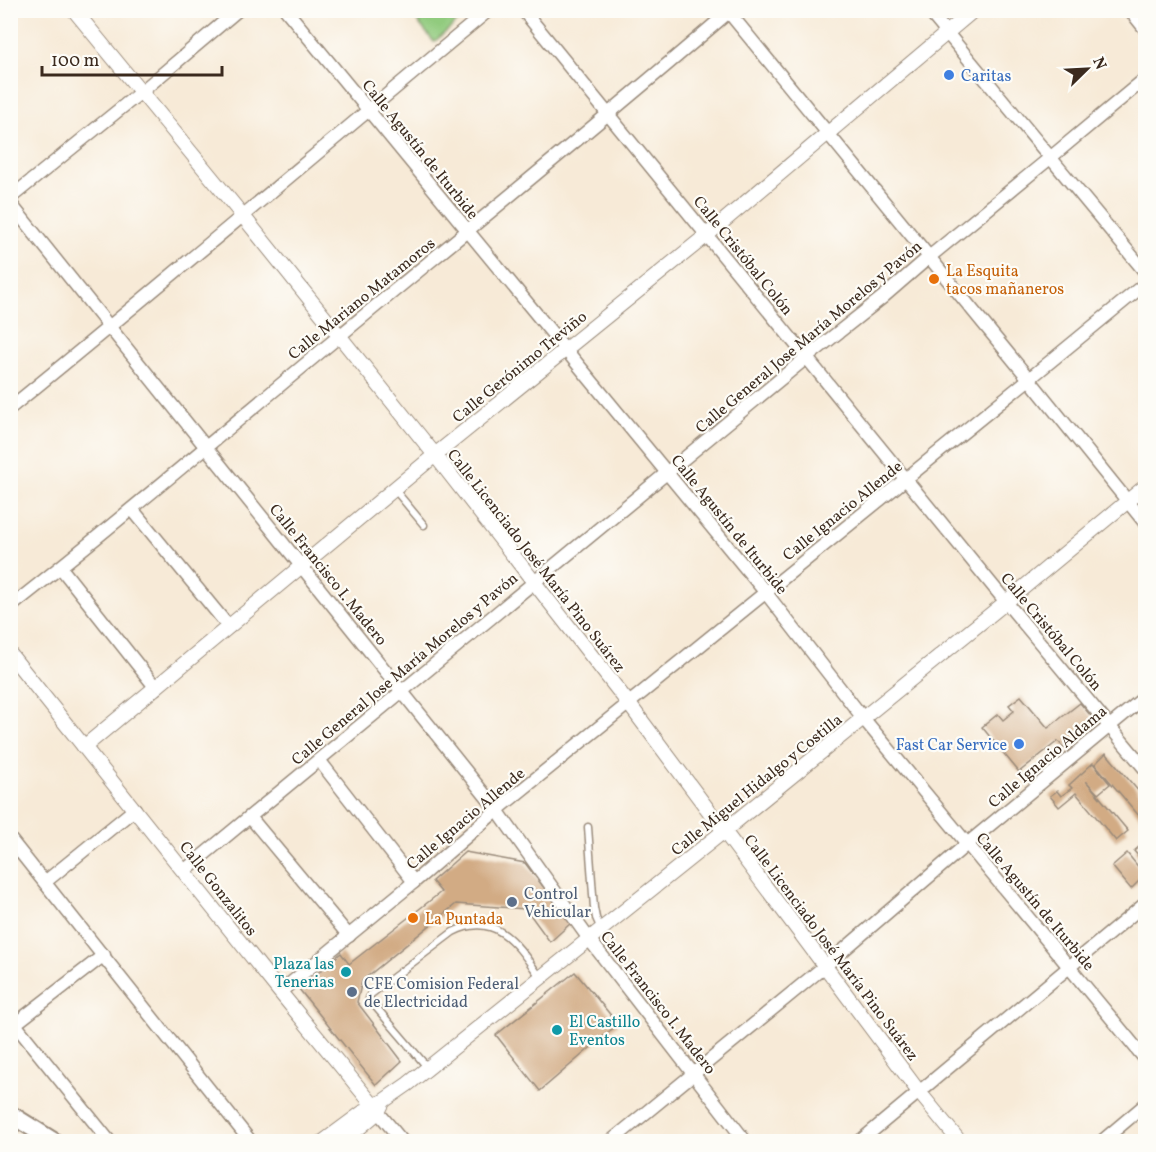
<svg xmlns="http://www.w3.org/2000/svg" width="1156" height="1152" viewBox="0 0 1156 1152" font-family="Vollkorn,serif">
<style>
.green{fill:#91cb7e;stroke:#667a4e;stroke-width:1.5}
.building{fill:#d2ab84}
.lines{fill:none;stroke-linecap:round;stroke-linejoin:round}
.service-casing{stroke:#998a7a;stroke-width:9}
.minor-casing{stroke:#998a7a;stroke-width:15}
.tertiary-casing{stroke:#998a7a;stroke-width:16}
.secondary-casing{stroke:#998a7a;stroke-width:20}
.service{stroke:#fff;stroke-width:6}
.minor{stroke:#fff;stroke-width:12}
.tertiary{stroke:#fff;stroke-width:14}
.secondary{stroke:#fff;stroke-width:16}
.shop-dot{fill:#3f7fe0;stroke:#fdfcf7;stroke-width:2}
.food-dot{fill:#e8710a;stroke:#fdfcf7;stroke-width:2}
.service-dot{fill:#5c6f8a;stroke:#fdfcf7;stroke-width:2}
.culture-dot{fill:#0f9aa8;stroke:#fdfcf7;stroke-width:2}
.labels{text-anchor:middle;stroke-width:4.5;stroke-linejoin:round;paint-order:stroke}
.shop-label{font-size:16px;fill:#366cbe;stroke:#fdfcf7;text-anchor:start}
.street-label{font-size:16px;fill:#3b2a1e;stroke:#fdfcf7}
.food-label{font-size:16px;fill:#c56008;stroke:#fdfcf7;text-anchor:start}
.service-label{font-size:16px;fill:#4e5e75;stroke:#fdfcf7;text-anchor:start}
.culture-label{font-size:16px;fill:#0d838f;stroke:#fdfcf7;text-anchor:end}
</style>
<rect width="100%" height="100%" fill="#fdfcf7"/>
<filter id="ink" filterUnits="userSpaceOnUse"><feTurbulence type="fractalNoise" baseFrequency=".0167" numOctaves="2"/><feDisplacementMap in="SourceGraphic" scale="12" xChannelSelector="R" yChannelSelector="G"/><feConvolveMatrix kernelMatrix="1 2 1 2 8 2 1 2 1" color-interpolation-filters="sRGB"/></filter>
<filter id="wash" filterUnits="userSpaceOnUse"><feTurbulence type="fractalNoise" baseFrequency=".008" numOctaves="4" result="noise"/><feDisplacementMap in="SourceGraphic" scale="24" xChannelSelector="R" yChannelSelector="G"/><feGaussianBlur stdDeviation="1.35" result="paint"/><feColorMatrix in="noise" values="0 0 0 0 0 0 0 0 0 0 0 0 0 0 0 0 0 1.4 0 .05"/><feComposite in="paint" operator="in"/></filter>
<g filter="url(#wash)">
<rect width="100%" height="100%" fill="#f7ead7"/>
<!-- green -->
<polygon class="green" points="409,11 470,11 434,42"/>
<g id="blocks">
<!-- building -->
<g class="building">
<polygon points="1021,696 1048,728 1080,703 1096,722 1064,748 1058,741 1019,772 982,727 998,714 1003,720 1014,711 1009,705"/>
<polygon points="1106,753 1146,800 1146,824 1095,764"/>
<polygon points="1093,763 1110,784 1098,794 1086,781 1128,831 1116,841 1076,793 1059,807 1050,796 1057,791 1061,796 1072,788 1069,785"/>
<polygon points="1146,841 1146,865 1134,851"/>
<polygon points="465,852 525,863 571,923 550,942 526,909 456,904 362,981 357,1002 402,1061 376,1085 299,989 341,953 349,964 441,892 432,881"/>
<polygon points="1127,853 1145,875 1131,889 1112,866"/>
<polygon points="575,972 618,1024 540,1091 496,1035"/>
</g>
</g>
</g>
<g filter="url(#ink)">
<use href="#blocks" fill-opacity="0" stroke="#998a7a" stroke-width="1.5"/>
<g class="lines">
<!-- service casing -->
<g class="service-casing">
<g id="service">
<polyline points="395,490 424,525"/>
<polyline points="588,827 594,908 596,918 601,929"/>
<path d="M428 1068 369 999 370 995 453 932C497 910 518 946 540 977"/>
</g>
</g>
<!-- minor casing -->
<g class="minor-casing">
<g id="minor">
<polyline points="286,10 766,593 863,718 1146,1060"/>
<polyline points="523,10 1006,602 1146,770"/>
<polyline points="727,10 1029,379 1146,524"/>
<polyline points="928,10 1146,273"/>
<polyline points="1130,10 1146,30"/>
<polyline points="10,198 141,92 238,10"/>
<polyline points="10,203 497,810 589,939 746,1142"/>
<path d="M10 408C172 277 329 142 489 10"/>
<polyline points="132,509 229,627"/>
<polyline points="61,568 156,688"/>
<path d="M10 607C121 520 228 428 337 338 469 229 601 122 731 10"/>
<polyline points="319,760 414,882"/>
<polyline points="250,817 349,936"/>
<polyline points="10,839 251,1142"/>
<polyline points="184,871 806,358 883,297 928,258 1050,158 1146,78"/>
<polyline points="45,882 135,809"/>
<polyline points="280,992 414,882 497,810 1029,379 1146,283"/>
<polyline points="10,1018 110,1142"/>
<polyline points="15,1024 104,955"/>
<polyline points="378,1112 403,1142"/>
<polyline points="610,1142 825,966 967,844 1146,696"/>
<polyline points="859,1142 1146,903"/>
<polyline points="1101,1142 1146,1104"/>
</g>
</g>
<!-- tertiary casing -->
<g class="tertiary-casing">
<g id="tertiary">
<polyline points="74,10 243,216 435,455 629,704 919,1092 960,1142"/>
<polyline points="10,654 280,992 377,1110"/>
<polyline points="84,747 435,455 707,235 974,10"/>
<polyline points="323,1142 373,1105 382,1102 408,1084 724,831 1006,602 1146,486"/>
<polyline points="342,1142 378,1112 382,1104"/>
</g>
</g>
<!-- secondary casing -->
<g class="secondary-casing">
<polyline id="secondary" points="10,1114 55,1142"/>
</g>
<!-- service -->
<use href="#service" class="service"/>
<!-- minor -->
<use href="#minor" class="minor"/>
<!-- tertiary -->
<use href="#tertiary" class="tertiary"/>
<!-- secondary -->
<use href="#secondary" class="secondary"/>
</g>
</g>
<!-- markers -->
<g class="shop-dot">
<circle cx="949" cy="75" r="6"/>
<circle cx="1019" cy="744" r="6"/>
</g>
<g class="food-dot">
<circle cx="934" cy="279" r="6"/>
<circle cx="413" cy="918" r="6"/>
</g>
<g class="service-dot">
<circle cx="512" cy="902" r="6"/>
<circle cx="352" cy="992" r="6"/>
</g>
<g class="culture-dot">
<circle cx="346" cy="972" r="6"/>
<circle cx="557" cy="1030" r="6"/>
</g>
<g class="labels">
<!-- shop labels -->
<g class="shop-label">
<text x="961" y="81">Caritas</text>
<text x="1007" y="750" text-anchor="end">Fast Car Service</text>
</g>
<!-- street labels -->
<g class="street-label">
<text transform="translate(421 149) rotate(51)" y="6">Calle Agustín de Iturbide</text>
<text transform="translate(744 255) rotate(51)" y="6">Calle Cristóbal Colón</text>
<text transform="translate(361 298) rotate(-39)" y="6">Calle Mariano Matamoros</text>
<text transform="translate(808 336) rotate(-40)" y="6">Calle General Jose María Morelos y Pavón</text>
<text transform="translate(519 366) rotate(-39)" y="6">Calle Gerónimo Treviño</text>
<text transform="translate(842 510) rotate(-39)" y="6">Calle Ignacio Allende</text>
<text transform="translate(730 524) rotate(51)" y="6">Calle Agustín de Iturbide</text>
<text transform="translate(537 560) rotate(52)" y="6">Calle Licenciado José María Pino Suárez</text>
<text transform="translate(329 574) rotate(51)" y="6">Calle Francisco I. Madero</text>
<text transform="translate(1052 631) rotate(50)" y="6">Calle Cristóbal Colón</text>
<text transform="translate(404 668) rotate(-40)" y="6">Calle General Jose María Morelos y Pavón</text>
<text transform="translate(1047 756) rotate(-40)" y="6">Calle Ignacio Aldama</text>
<text transform="translate(756 784) rotate(-39)" y="6">Calle Miguel Hidalgo y Costilla</text>
<text transform="translate(465 818) rotate(-40)" y="6">Calle Ignacio Allende</text>
<text transform="translate(219 888) rotate(52)" y="6">Calle Gonzalitos</text>
<text transform="translate(1036 901) rotate(50)" y="6">Calle Agustín de Iturbide</text>
<text transform="translate(832 947) rotate(53)" y="6">Calle Licenciado José María Pino Suárez</text>
<text transform="translate(659 1002) rotate(52)" y="6">Calle Francisco I. Madero</text>
</g>
<!-- food labels -->
<g class="food-label">
<text x="946" y="276">La Esquita<tspan x="946" dy="18">tacos mañaneros</tspan></text>
<text x="425" y="924">La Puntada</text>
</g>
<!-- service labels -->
<g class="service-label">
<text x="524" y="899">Control<tspan x="524" dy="18">Vehicular</tspan></text>
<text x="364" y="989">CFE Comision Federal<tspan x="364" dy="18">de Electricidad</tspan></text>
</g>
<!-- culture labels -->
<g class="culture-label">
<text x="334" y="969">Plaza las<tspan x="334" dy="18">Tenerias</tspan></text>
<text x="569" y="1027" text-anchor="start">El Castillo<tspan x="569" dy="18">Eventos</tspan></text>
</g>
</g>
<!-- margin -->
<rect width="1156" height="1152" fill="none" stroke="#fdfcf7" stroke-width="36"/>
<!-- north arrow -->
<g transform="translate(1087 69) rotate(66)" stroke="#fdfcf7" stroke-width="4.5" paint-order="stroke">
<path d="M0-4.5L10 22L0 15L-10 22Z" fill="#3b2a1e"/>
<text y="-9" font-size="16" font-weight="bold" text-anchor="middle" fill="#3b2a1e">N</text>
</g>
<!-- scale -->
<path d="M42 66v9h180v-9" fill="none" stroke="#3b2a1e" stroke-width="3"/>
<text x="51" y="66" font-size="18" fill="#3b2a1e" stroke="#fdfcf7" stroke-width="4.5" paint-order="stroke">100 m</text>
</svg>
